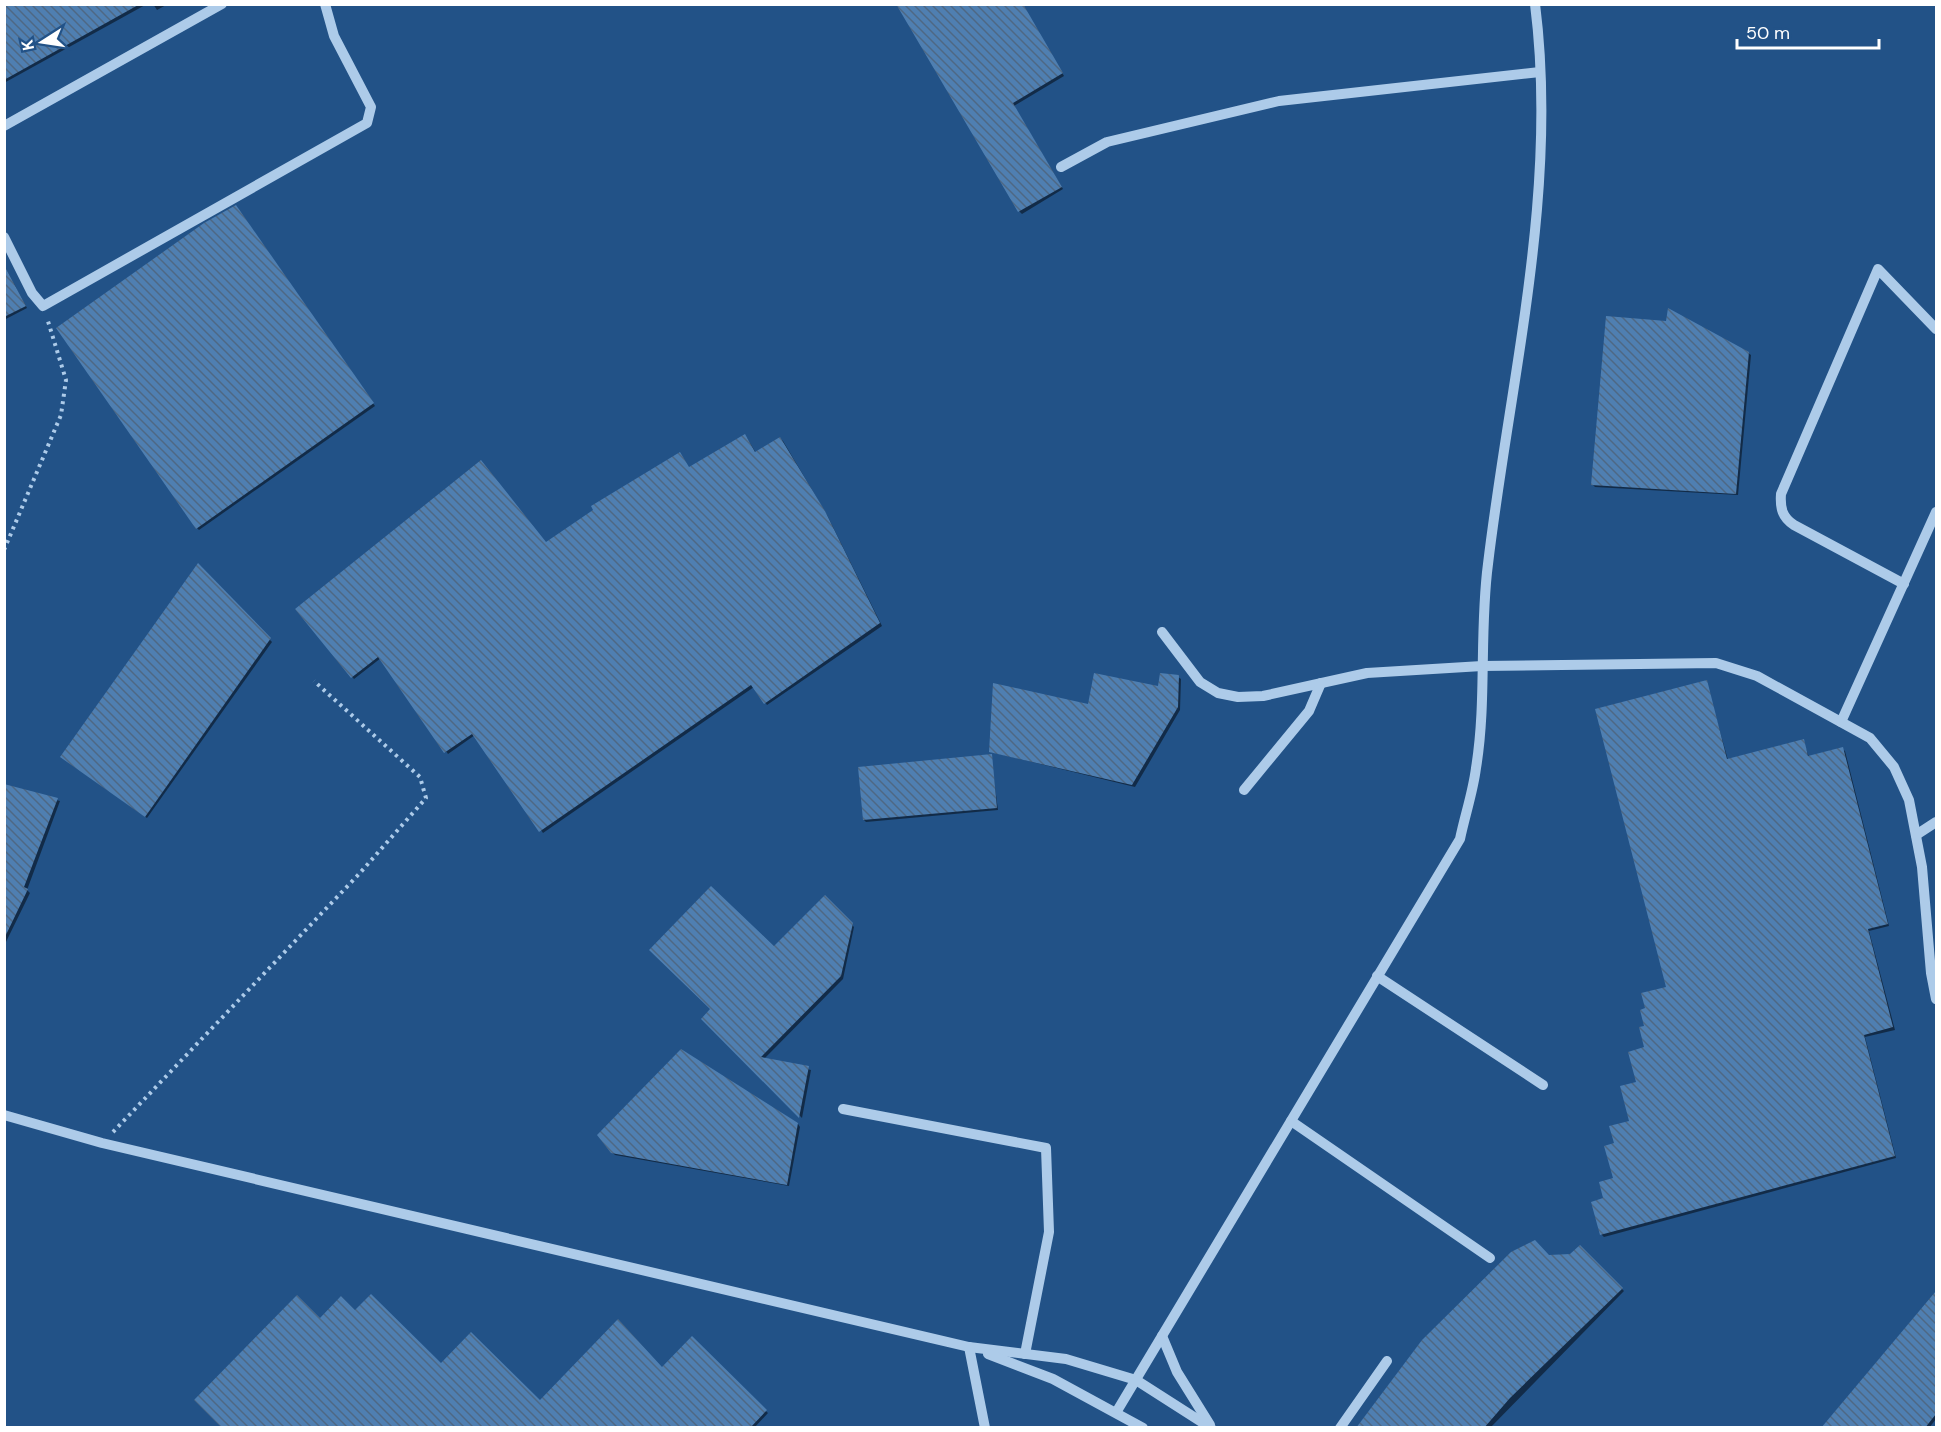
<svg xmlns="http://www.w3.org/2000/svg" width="1941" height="1432" viewBox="0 0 1941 1432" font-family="'DM Sans',sans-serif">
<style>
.shadow{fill:#0007}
.building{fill:url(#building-back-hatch)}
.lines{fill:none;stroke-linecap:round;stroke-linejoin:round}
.path{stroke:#adcbe9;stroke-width:4;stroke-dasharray:3 4.5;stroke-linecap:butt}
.minor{stroke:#adcbe9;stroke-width:10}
</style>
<defs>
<pattern id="building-back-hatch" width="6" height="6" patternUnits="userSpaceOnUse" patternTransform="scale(1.5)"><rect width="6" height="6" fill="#4f7fb1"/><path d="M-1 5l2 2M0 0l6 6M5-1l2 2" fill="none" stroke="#4e6884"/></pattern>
</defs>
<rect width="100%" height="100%" fill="#225287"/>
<!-- shadow -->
<g class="shadow">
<polygon points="4,4 147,4 4,83"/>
<polygon points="153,4 168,4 157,10"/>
<polygon points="898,4 1022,4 1064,76 1014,106 1063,189 1022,214 1019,211"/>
<polygon points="238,210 375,406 199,530 197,528"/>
<polygon points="4,265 27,308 4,320"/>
<polygon points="1748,353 1751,355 1738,495 1595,487 1592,484"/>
<polygon points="747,438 756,453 780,439 783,441 827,515 882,626 767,705 754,687 543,833 475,735 448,754 381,658 354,679 297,609 546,544"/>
<polygon points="198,565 272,642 147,818 65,759"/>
<polygon points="1178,677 1181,679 1180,710 1135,787 991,752 1089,706 1159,688"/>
<polygon points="1706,682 1728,760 1803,741 1809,757 1842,749 1845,751 1889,926 1869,931 1895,1030 1865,1037 1896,1158 1604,1237 1601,1234 1605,1199 1615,1179 1616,1144 1631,1122 1646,1048 1647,1009 1668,988"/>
<polygon points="991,756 998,810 866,822 864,820"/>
<polygon points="4,786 60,801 27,890 30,893 4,946"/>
<polygon points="825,897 854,927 843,979 764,1059 811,1070 802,1118 703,1019"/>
<polygon points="798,1124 800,1127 789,1186 615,1155 612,1152"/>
<polygon points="1580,1247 1624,1291 1490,1428 1358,1428 1549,1256 1571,1255"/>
<polygon points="1936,1293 1936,1419 1929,1428 1823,1428"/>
<polygon points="355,1313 441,1365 540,1402 662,1369 692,1339 768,1413 754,1428 224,1428 321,1320"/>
</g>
<!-- building -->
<g class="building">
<polygon points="4,4 140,4 4,80"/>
<polygon points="896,4 1023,4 1063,73 1013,103 1062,187 1018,212"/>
<polygon points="236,205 374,403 196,529 56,328 204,223"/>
<polygon points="4,265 26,306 4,317"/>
<polygon points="1668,308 1749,352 1736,494 1591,485 1606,316 1666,321"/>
<polygon points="745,434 755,452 780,437 825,511 880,623 764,704 751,685 539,832 472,734 444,753 378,657 351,678 295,609 481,460 546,542 593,510 591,506 680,452 689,467"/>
<polygon points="198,563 271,638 145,817 60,757"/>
<polygon points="1094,673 1158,686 1160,673 1179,675 1178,707 1132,785 989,752 993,683 1088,704"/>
<polygon points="1707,680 1727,759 1804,739 1808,756 1843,747 1888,924 1868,929 1893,1027 1864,1035 1895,1156 1600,1235 1591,1202 1603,1198 1599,1182 1613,1178 1604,1146 1614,1143 1609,1126 1629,1121 1620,1086 1636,1082 1628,1052 1644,1047 1639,1027 1644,1026 1640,1010 1645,1008 1641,993 1666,987 1595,709"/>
<polygon points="992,754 997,808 863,820 858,767"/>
<polygon points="4,784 58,798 24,887 28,889 4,939"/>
<polygon points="711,886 774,946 825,895 853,923 841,976 761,1057 809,1066 799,1118 701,1019 710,1009 649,950"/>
<polygon points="681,1049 798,1123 787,1185 611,1153 597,1135"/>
<polygon points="1535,1240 1549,1255 1570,1254 1580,1245 1623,1288 1510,1398 1484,1428 1356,1428 1422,1340 1511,1252"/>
<polygon points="1936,1291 1936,1414 1925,1428 1821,1428"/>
<polygon points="371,1294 441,1363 471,1332 540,1400 618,1319 662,1367 692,1336 767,1410 750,1428 222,1428 194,1400 297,1295 320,1318 341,1296 355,1310"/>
</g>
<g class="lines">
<!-- path -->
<g class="path">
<polyline points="4,550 61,415 66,380 47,318"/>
<polyline points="113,1132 360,873 426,798 420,777 314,681"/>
</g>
<!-- minor -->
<g class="minor">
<polyline points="4,126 222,4"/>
<polyline points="1061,167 1107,142 1279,101 1540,72"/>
<polyline points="4,237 32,293 43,306 367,123 371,107 334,36 325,4"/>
<path d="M1904 584 1794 525C1782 517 1780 508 1781 494L1878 269 1936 329"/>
<polyline points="1162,632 1200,682 1218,693 1238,697 1263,696 1367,673 1482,666 1716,663 1757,676 1870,738 1894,767 1909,800 1922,867 1931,973 1936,999"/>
<polyline points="1841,722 1936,512"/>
<polyline points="1244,790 1309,711 1321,683"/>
<polyline points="1916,835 1936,822"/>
<polyline points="1377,976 1543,1085"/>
<polyline points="843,1109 1046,1148 1049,1232 1025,1354"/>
<polyline points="4,1115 102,1143 969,1347 1066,1359 1136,1380 1211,1428"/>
<polyline points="1291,1121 1490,1258"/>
<polyline points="1162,1336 1177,1372 1210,1425"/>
<polyline points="969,1347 985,1428"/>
<polyline points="988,1354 1053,1379 1143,1428"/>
<path d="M1117 1411 1460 839C1465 815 1473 792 1476 768 1487 701 1479 632 1488 564 1510 379 1559 192 1535 4"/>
<polyline points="1340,1428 1387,1361"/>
</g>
</g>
<!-- border -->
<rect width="1941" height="1432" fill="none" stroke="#ffffff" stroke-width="12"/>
<!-- north arrow -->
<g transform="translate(42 42) rotate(258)" stroke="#225287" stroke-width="4.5" paint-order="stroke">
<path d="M0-4.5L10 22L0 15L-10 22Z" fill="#ffffff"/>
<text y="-9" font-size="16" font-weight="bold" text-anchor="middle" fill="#ffffff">K</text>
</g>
<!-- scale -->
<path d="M1737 39v9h142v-9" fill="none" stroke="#ffffff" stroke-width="3"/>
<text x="1746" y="39" font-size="18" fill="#ffffff" stroke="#225287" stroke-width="4.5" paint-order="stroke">50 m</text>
</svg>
